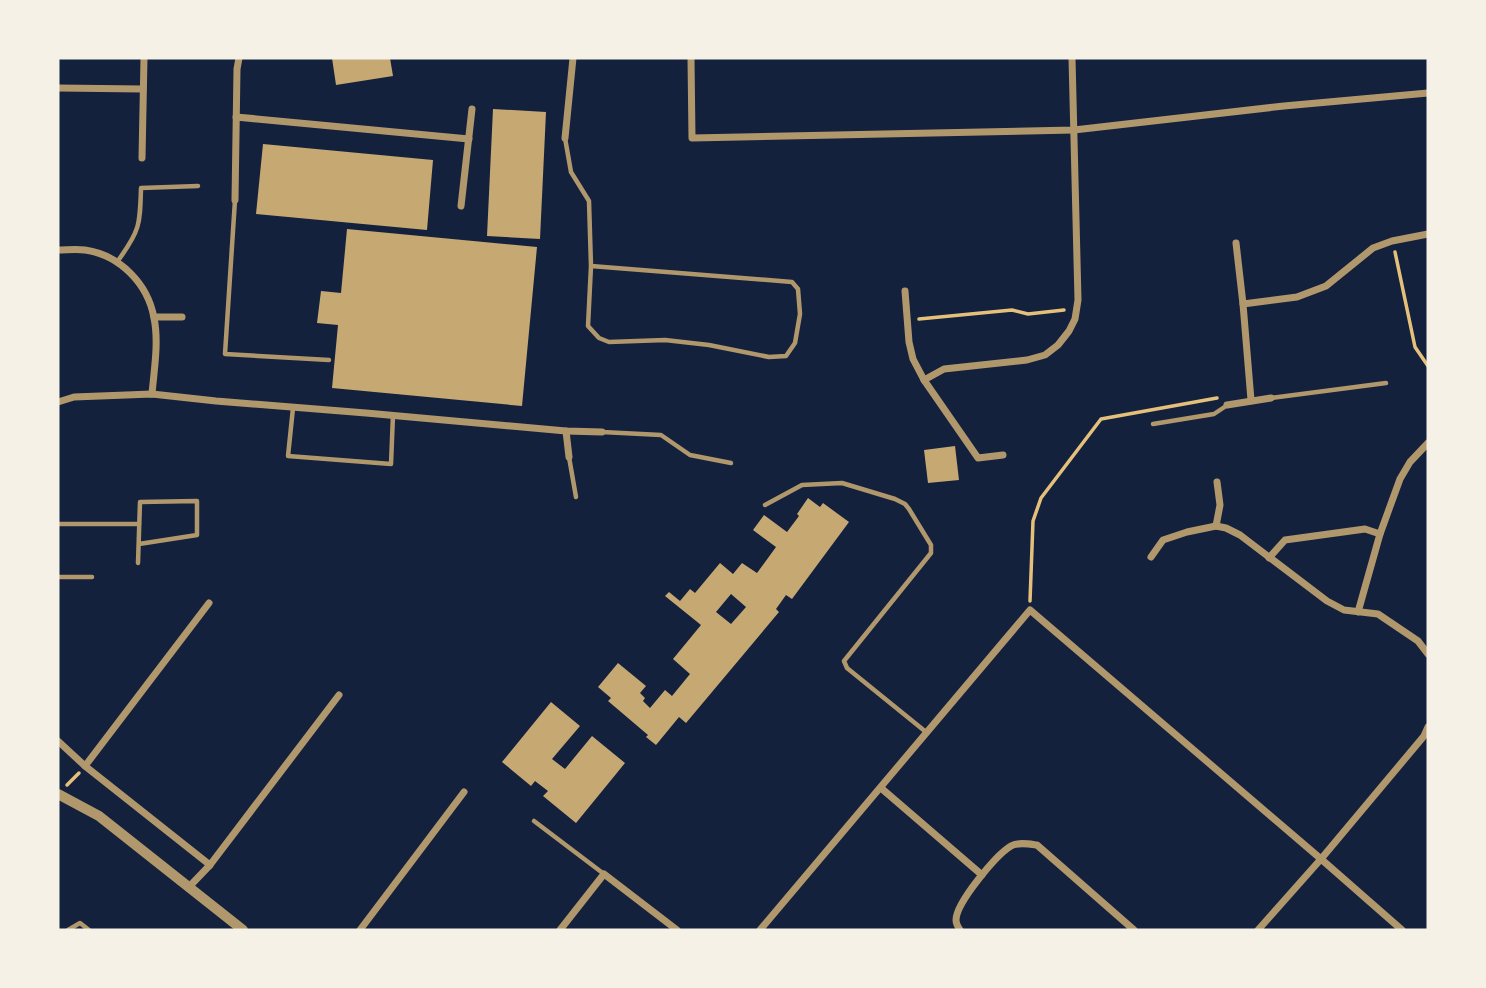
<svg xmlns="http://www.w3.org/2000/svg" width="1486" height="988" viewBox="0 0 1486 988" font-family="Mulish,sans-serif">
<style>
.building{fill:#c6a872;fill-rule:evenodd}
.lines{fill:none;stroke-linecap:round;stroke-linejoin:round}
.path{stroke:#e5c07b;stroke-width:3.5}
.service{stroke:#b1986c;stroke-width:4.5}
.minor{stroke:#b1986c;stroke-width:7}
.tertiary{stroke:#b1986c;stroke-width:10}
</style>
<rect width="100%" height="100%" fill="#14213d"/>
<!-- building -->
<g class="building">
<polygon points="332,58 390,58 393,76 336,85"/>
<polygon points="493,109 546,112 540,239 487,236"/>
<polygon points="263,144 433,160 427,230 256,214"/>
<polygon points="347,229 537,247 522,406 332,388 338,325 317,323 321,291 341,293"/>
<polygon points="955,446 959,480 928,483 924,450"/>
<path d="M808 498 820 507 823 503 849 522 792 599 786 595 776 609 779 612 686 723 679 717 656 745 646 737 648 735 608 701 611 698 598 687 618 663 646 686 640 693 645 698 643 701 650 708 665 690 672 696 690 674 673 659 701 625 665 596 669 592 680 601 690 589 695 593 720 563 733 574 742 563 757 573 776 547 753 530 764 515 787 532 799 516 797 514ZM731 594 746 607 731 624 716 612Z"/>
<polygon points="551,702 580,726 552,759 565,769 592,736 625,763 576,823 543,796 548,791 535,781 531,786 502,762"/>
</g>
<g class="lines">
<!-- path -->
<g class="path">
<polyline points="1395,252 1415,347 1428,366"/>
<polyline points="919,319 1012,310 1028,314 1064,310"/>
<polyline points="1030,601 1033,521 1041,498 1101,419 1217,398"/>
<polyline points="67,785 79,773"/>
</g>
<!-- service -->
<g class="service">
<polyline points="565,138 571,172 589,201 591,266 588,326 599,338 609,342 665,340 709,345 769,357 786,356 795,343 800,314 798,289 792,282 591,266"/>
<polyline points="235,200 225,354 329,360"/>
<path d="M117 262C140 231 140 225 141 188L198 186"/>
<polyline points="1271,398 1386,383"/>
<polyline points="293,408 288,456 391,464 393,415"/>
<polyline points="1153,424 1214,414 1226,406"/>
<polyline points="602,432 661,435 690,455 731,463"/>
<polyline points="569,457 576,497"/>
<polyline points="765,505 802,485 842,483 895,499 905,504 909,509 931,545 931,553 844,661 847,668 926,732"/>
<polyline points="58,524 139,524"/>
<polyline points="138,563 140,502 197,501 197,535 139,544"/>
<polyline points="58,577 92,577"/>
<polyline points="534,821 604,874"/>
<polyline points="68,930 80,923 89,930"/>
</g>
<!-- minor -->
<g class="minor">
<polyline points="691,58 692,138 1074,130 1284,106 1428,93"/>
<polyline points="58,88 143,89"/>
<polyline points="236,117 469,139"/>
<polyline points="565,138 573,58"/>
<polyline points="142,158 144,58"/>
<polyline points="235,200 237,69 239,58"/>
<polyline points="461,206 472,109"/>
<polyline points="1236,243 1243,304"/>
<path d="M58 250C67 250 76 249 85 250 120 255 148 284 154 318 159 342 154 370 152 394"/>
<polyline points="905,291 909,342 913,359 924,380 978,458 1003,455"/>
<polyline points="154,317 182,317"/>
<polyline points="924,380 944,369 1027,360 1045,355 1058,345 1069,331 1075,319 1078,300 1072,58"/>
<polyline points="1251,400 1243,304 1297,297 1326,286 1373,248 1392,241 1428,234"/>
<polyline points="58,402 74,397 152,394 216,401 366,413 566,431 602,432"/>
<polyline points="1227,405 1271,398"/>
<polyline points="566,431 569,457"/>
<polyline points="1216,526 1220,505 1217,482"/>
<polyline points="1151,557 1163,540 1187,532 1216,526 1226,528 1240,535 1327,601 1344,610 1378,614 1418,641 1428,654"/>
<polyline points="1269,558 1285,540 1365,529 1380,534"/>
<polyline points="1358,612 1380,534 1400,479 1410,462 1428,443"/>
<polyline points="58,741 85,766 210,865"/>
<polyline points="85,766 209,603"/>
<polyline points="881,788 982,875"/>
<polyline points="188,888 210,865 339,695"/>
<polyline points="360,930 464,792"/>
<polyline points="560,930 604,874 677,930"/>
<polyline points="760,930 1030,610 1321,859 1402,930"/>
<path d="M960 930C958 927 956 924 956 920 956 903 996 855 1011 846 1018 842 1029 844 1037 845L1134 930"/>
<polyline points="1258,930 1321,859 1424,736 1428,727"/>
</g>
<!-- tertiary -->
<polyline class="tertiary" points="58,794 99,816 243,930"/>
</g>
<!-- border -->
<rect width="1486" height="988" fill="none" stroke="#f6f1e7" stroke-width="119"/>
</svg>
